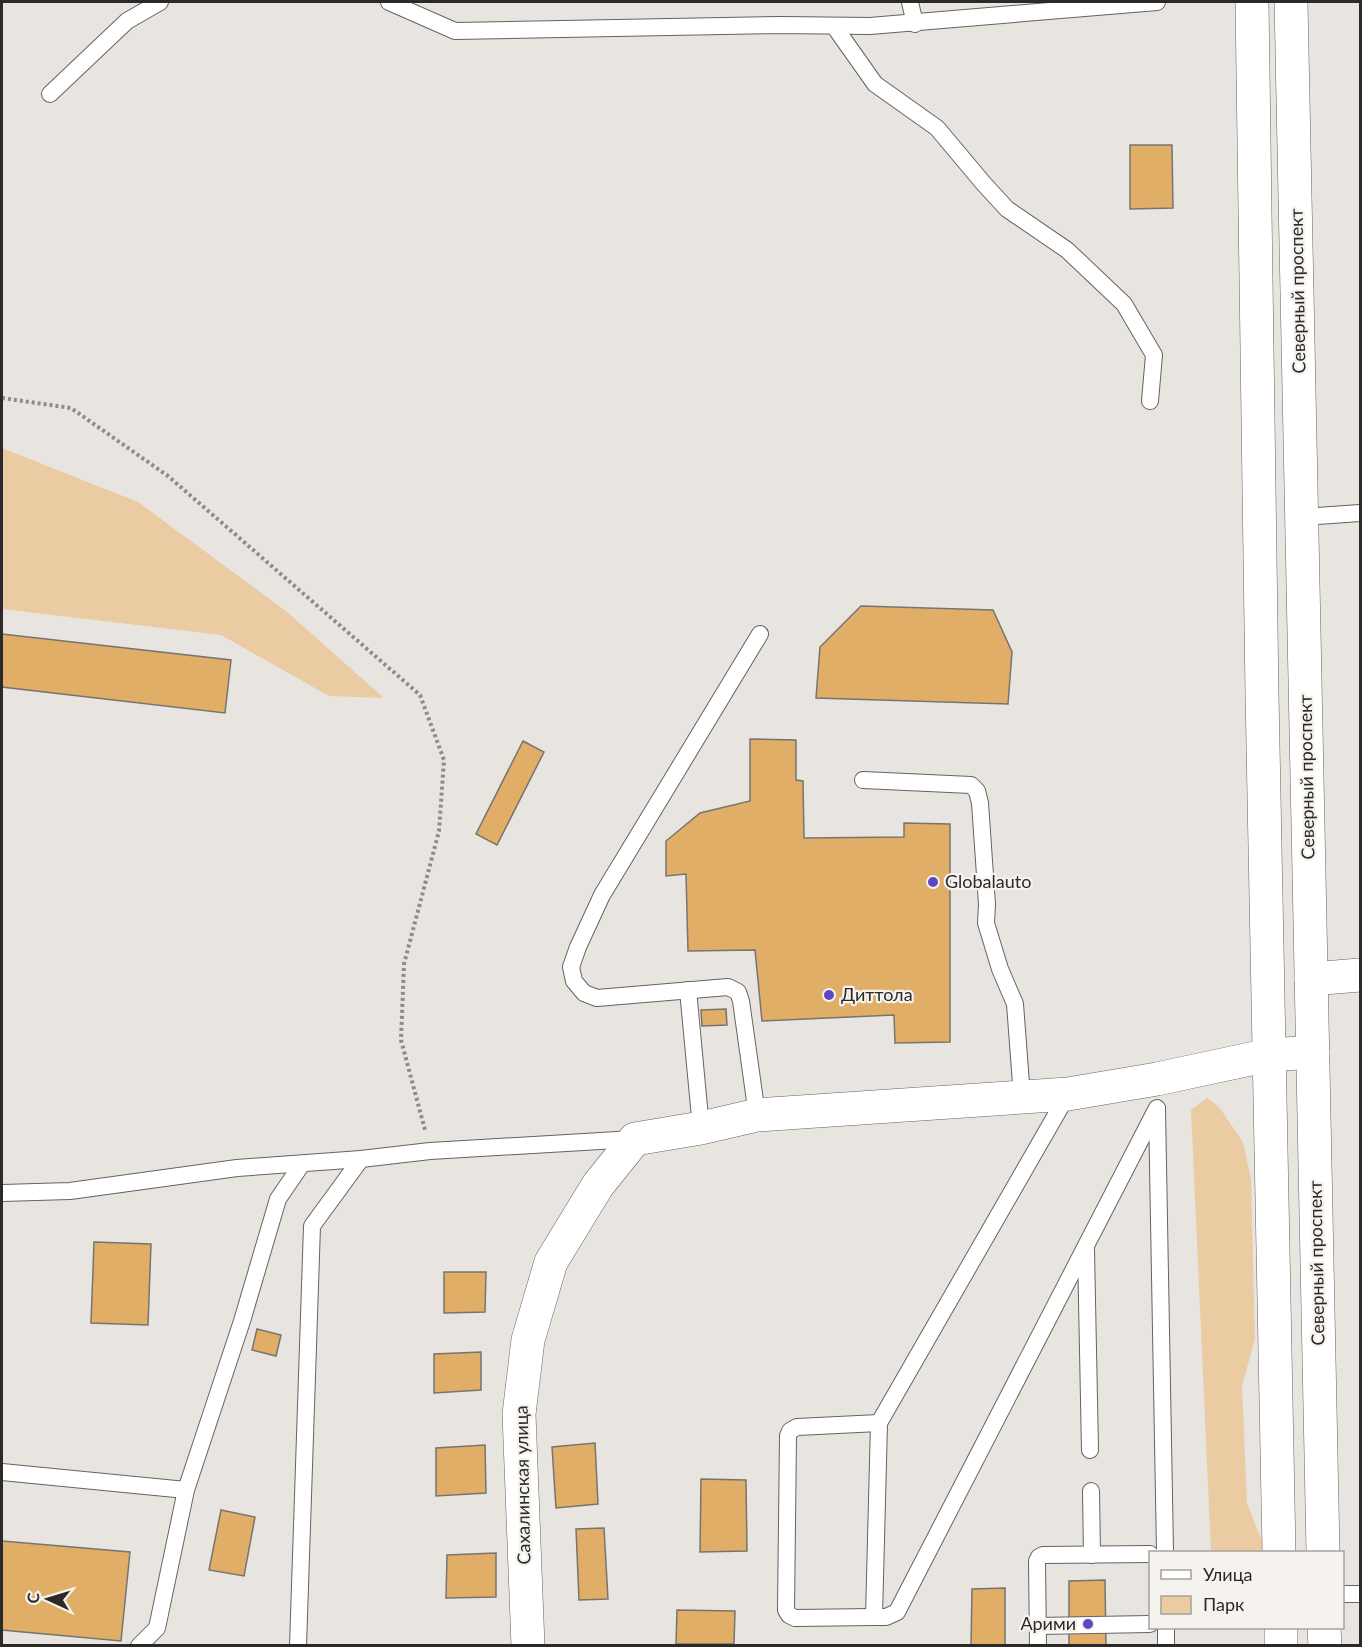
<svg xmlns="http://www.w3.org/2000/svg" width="1362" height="1647" viewBox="0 0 1362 1647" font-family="Lato,sans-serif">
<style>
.green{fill:#eacba2}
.building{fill:#e1ae68;stroke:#777470;stroke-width:1.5}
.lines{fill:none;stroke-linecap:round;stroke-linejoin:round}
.service-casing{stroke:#66635f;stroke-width:18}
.minor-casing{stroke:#66635f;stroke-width:34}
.primary-casing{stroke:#66635f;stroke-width:34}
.path{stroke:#8e8b89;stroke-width:4;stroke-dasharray:3 3;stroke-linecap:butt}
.service{stroke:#fff;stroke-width:16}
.minor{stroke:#fff;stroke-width:33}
.primary{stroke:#fff;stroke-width:33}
.poi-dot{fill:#5a49c1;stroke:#f6f2ee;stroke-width:2}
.labels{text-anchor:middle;stroke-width:4.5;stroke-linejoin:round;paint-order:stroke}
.street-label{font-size:18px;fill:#2c2a29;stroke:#f6f2ee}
.poi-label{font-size:18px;fill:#2c2a29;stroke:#f6f2ee;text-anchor:start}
</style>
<rect width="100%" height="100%" fill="#e8e5e1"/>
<!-- green -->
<g class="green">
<polygon points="2,448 138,502 286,611 384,698 329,696 221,635 2,609"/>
<polygon points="1207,1098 1219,1107 1243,1142 1251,1179 1255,1339 1242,1386 1247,1503 1264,1546 1264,1552 1211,1552 1191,1110"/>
</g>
<!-- building -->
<g class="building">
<polygon points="1130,145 1172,145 1173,208 1130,209"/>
<polygon points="861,606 993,610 1012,652 1008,704 816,698 820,647"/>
<polygon points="2,634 231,660 225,713 2,687"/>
<polygon points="750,739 796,740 796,780 803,781 804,838 904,837 904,823 950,824 950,1042 895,1043 894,1015 762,1021 755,950 688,951 686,874 666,876 666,841 700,813 750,801"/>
<polygon points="523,741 544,752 497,845 476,834"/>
<polygon points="726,1009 727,1025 702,1026 701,1010"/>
<polygon points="94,1242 151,1244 148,1325 91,1323"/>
<polygon points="444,1272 486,1272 485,1312 444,1313"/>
<polygon points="257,1329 281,1335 276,1356 252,1350"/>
<polygon points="481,1352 481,1390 434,1393 434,1354"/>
<polygon points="595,1443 598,1504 556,1508 552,1447"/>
<polygon points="485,1445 486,1493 436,1496 436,1448"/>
<polygon points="701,1479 746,1480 747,1551 700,1552"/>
<polygon points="221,1510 255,1517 244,1576 209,1570"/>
<polygon points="604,1528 608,1599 579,1600 576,1529"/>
<polygon points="2,1541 130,1552 121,1641 2,1630"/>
<polygon points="496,1553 496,1597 446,1598 447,1555"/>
<polygon points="1105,1580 1106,1646 1069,1646 1069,1581"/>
<polygon points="1005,1588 1005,1646 971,1646 972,1589"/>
<polygon points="677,1610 735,1611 734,1644 676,1644"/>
</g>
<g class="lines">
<!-- service casing -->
<g class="service-casing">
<g id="service">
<polyline points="389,2 455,31 781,25 870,26 1157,2"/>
<polyline points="910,2 915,24"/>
<polyline points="834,26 875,84 937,128 984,184 1007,209 1067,250 1124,304 1154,355 1150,401"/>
<polyline points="50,94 127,21 160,2"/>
<polyline points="1303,517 1360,513"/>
<polyline points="863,780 971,785 977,791 980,803 987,904 986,923 1000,969 1015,1004 1022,1097"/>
<polyline points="688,990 701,1128"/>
<polyline points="1068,1094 879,1423 874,1617 886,1617 897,1612 1157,1108"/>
<polyline points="1157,1109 1165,1552"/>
<polyline points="757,1115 741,1001 738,992 728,987 597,998 584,993 574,981 571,967 578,947 602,895 760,634"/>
<polyline points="2,1193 70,1191 237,1168 361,1159 430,1151 634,1139"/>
<polyline points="1086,1250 1090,1450"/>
<polyline points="2,1472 186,1490"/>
<polyline points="1091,1491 1092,1555"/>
<polyline points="1342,1594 1360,1594"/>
<polyline points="874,1617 795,1618 789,1615 786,1610 788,1436 790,1431 797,1427 879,1423"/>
<polyline points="1038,1626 1150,1624"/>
<polyline points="1166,1628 1166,1646"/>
<polyline points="139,1646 157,1628 186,1490 242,1321 278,1199 302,1164"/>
<polyline points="298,1646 312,1226 361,1159"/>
<polyline points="1038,1646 1037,1561 1039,1557 1043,1555 1150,1554"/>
</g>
</g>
<!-- minor casing -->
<g class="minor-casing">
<g id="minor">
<polyline points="1311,979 1360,975"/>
<polyline points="528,1646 519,1414 528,1340 551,1262 598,1185 635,1139 701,1128 757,1115 1068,1094 1157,1079 1269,1055 1313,1052"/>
</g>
</g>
<!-- primary casing -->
<g class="primary-casing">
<g id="primary">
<polyline points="1252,2 1262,695 1279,1552"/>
<polyline points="1291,2 1323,1552"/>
<polyline points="1281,1628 1281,1646"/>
<polyline points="1324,1628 1325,1646"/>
</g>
</g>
<!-- path -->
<polyline class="path" points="2,398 71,408 168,476 420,695 444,760 439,831 404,964 401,1040 425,1130"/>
<!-- service -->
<use href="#service" class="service"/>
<!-- minor -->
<use href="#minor" class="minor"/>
<!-- primary -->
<use href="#primary" class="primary"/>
</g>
<!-- markers -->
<g class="poi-dot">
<circle cx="933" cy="882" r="6"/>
<circle cx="829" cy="995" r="6"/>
<circle cx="1088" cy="1624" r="6"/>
</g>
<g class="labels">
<!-- street labels -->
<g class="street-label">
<text transform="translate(1298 291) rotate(-91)" y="6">Северный проспект</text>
<text transform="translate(1307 777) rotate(-91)" y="6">Северный проспект</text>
<text transform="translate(1317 1263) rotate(-91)" y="6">Северный проспект</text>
<text transform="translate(523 1485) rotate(-91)" y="6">Сахалинская улица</text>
</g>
<!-- poi labels -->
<g class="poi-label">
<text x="945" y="888">Globalauto</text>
<text x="841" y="1001">Диттола</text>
<text x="1076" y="1630" text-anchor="end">Арими</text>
</g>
</g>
<!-- border -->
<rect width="1362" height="1647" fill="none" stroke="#2c2a29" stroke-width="6"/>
<!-- legend -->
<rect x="1149" y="1551" width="195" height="78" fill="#f6f2ee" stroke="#a5a29f" stroke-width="1.5"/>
<rect x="1161" y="1570" width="30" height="9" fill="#ffffff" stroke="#a5a29f" stroke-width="1.5"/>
<text x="1203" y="1581" font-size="18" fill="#2c2a29">Улица</text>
<rect x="1161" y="1596" width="30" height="18" fill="#eacba2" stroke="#a5a29f" stroke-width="1.5"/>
<text x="1203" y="1611" font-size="18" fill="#2c2a29">Парк</text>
<!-- north arrow -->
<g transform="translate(48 1599) rotate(274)" stroke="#f6f2ee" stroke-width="4.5" paint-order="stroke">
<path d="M0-4.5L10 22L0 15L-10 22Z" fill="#2c2a29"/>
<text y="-9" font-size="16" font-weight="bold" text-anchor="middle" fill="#2c2a29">С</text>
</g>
</svg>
